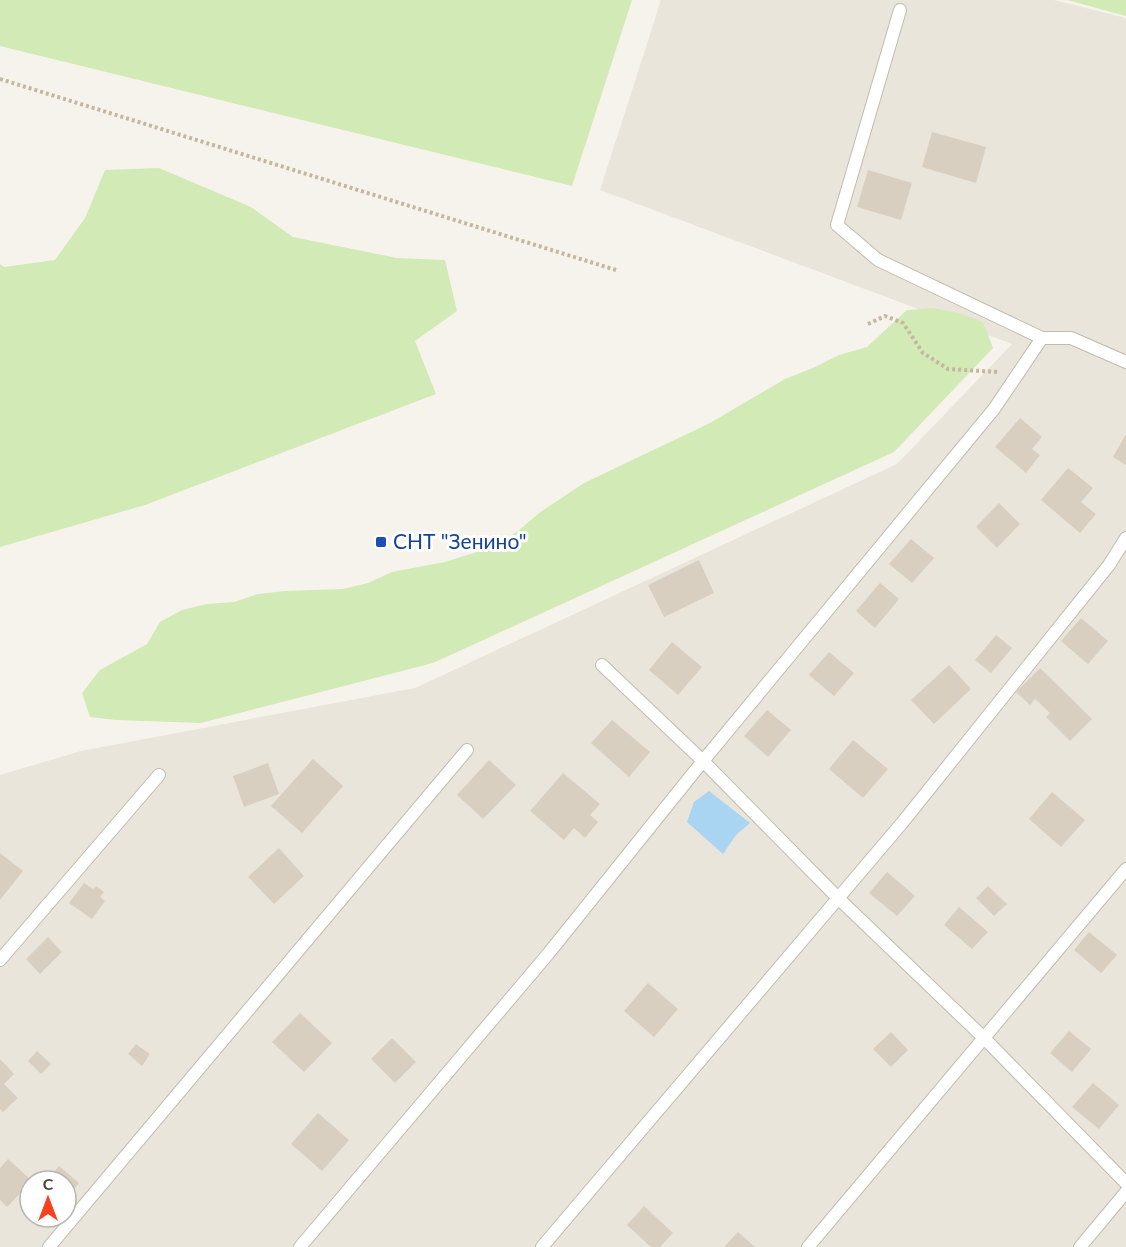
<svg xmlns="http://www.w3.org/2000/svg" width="1126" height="1247" viewBox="0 0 1126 1247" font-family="Lato,sans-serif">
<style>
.residential{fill:#eae5da;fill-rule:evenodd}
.green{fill:#d2eab5}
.water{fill:#a9d4f2}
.building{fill:#d8cfc1}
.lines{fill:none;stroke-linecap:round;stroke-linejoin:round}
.service-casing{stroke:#c2bbae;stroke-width:14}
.path{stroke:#c4b79f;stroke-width:4;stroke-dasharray:3 3;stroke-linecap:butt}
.service{stroke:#fff;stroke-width:12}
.transit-dot{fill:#1a4fb4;stroke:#fff;stroke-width:2}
.labels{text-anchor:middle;stroke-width:6;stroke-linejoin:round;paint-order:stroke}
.transit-label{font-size:21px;fill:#164399;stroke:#fff;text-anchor:start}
</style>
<rect width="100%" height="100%" fill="#f6f3ec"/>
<!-- residential -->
<path class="residential" d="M661 0H1054L1126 18V1247H0V775L81 751 415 688 897 464 1012 344 600 190ZM30 1181H66V1217H30Z"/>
<!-- green -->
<g class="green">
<polygon points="0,0 632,0 572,186 0,46"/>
<polygon points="1067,0 1126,0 1126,16"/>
<polygon points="159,168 251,207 293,237 397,258 445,260 457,311 415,341 436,394 145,505 0,547 0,264 4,267 55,260 85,218 105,170"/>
<polygon points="932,308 959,313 983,322 993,348 894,452 433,663 201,723 116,720 90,717 82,693 100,670 147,644 160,622 182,610 207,604 234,602 258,594 285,591 343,589 368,583 392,572 445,562 496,546 518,531 539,513 584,483 710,423 785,379 813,368 839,355 867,347 907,310"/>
</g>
<!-- water -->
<polygon class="water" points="709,791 750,823 736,835 723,854 687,822 694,802"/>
<!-- building -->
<g class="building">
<polygon points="932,132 986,147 976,183 922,167"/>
<polygon points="868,170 912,183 901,220 857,207"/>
<polygon points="1020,418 1042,437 1032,449 1040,455 1026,473 995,447"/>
<polygon points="1126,434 1126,465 1113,457"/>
<polygon points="1068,468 1093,488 1081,502 1096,514 1080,533 1041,500"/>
<polygon points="999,503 1020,524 997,548 976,527"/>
<polygon points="911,539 934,558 912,583 889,564"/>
<polygon points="699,560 714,593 664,617 648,585"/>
<polygon points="880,583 899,599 875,628 856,611"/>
<polygon points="1081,618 1108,641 1088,664 1061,641"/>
<polygon points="996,635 1012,648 991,673 975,660"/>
<polygon points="672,642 702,667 678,695 649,670"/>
<polygon points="829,652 854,673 834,696 809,675"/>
<polygon points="949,665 971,689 934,724 911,700"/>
<polygon points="1040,668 1092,719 1070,741 1046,717 1050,713 1035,699 1030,705 1016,692"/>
<polygon points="767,710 791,730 768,757 744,736"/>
<polygon points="612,720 650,752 629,777 591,743"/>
<polygon points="853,740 888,769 863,798 829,769"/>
<polygon points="313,759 343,786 302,833 271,806"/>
<polygon points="489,760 516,785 483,819 457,795"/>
<polygon points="268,763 279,794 244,807 233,776"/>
<polygon points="563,773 600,804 590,815 598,822 585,838 574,828 564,840 530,811"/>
<polygon points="1052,792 1085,820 1061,847 1029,819"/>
<polygon points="279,848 304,876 274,904 248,877"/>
<polygon points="0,853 23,871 0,900"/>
<polygon points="887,872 915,896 897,916 869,893"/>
<polygon points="84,883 93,889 96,886 104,892 100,897 105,901 92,919 69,903"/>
<polygon points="988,886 1007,904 994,916 976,898"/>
<polygon points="959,907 988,932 972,949 944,925"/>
<polygon points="1089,932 1117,955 1101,973 1074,950"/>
<polygon points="48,937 62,952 40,974 26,959"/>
<polygon points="648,983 678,1009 654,1037 624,1011"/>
<polygon points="300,1013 332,1043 304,1072 272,1042"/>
<polygon points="1069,1031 1091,1049 1072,1072 1050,1053"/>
<polygon points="891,1032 908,1050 891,1067 873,1049"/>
<polygon points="392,1038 416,1062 395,1083 371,1059"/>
<polygon points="136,1044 150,1054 142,1066 128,1054"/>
<polygon points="37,1051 51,1064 41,1074 28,1061"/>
<polygon points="0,1059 14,1074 4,1084 18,1098 3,1112 0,1109"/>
<polygon points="1093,1083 1119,1105 1099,1129 1072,1107"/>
<polygon points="318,1113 349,1140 322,1171 291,1144"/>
<polygon points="8,1159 32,1181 7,1207 0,1200 0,1168"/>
<polygon points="59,1166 79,1183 66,1199 66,1181 47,1181"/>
<polygon points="644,1206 673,1233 660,1247 651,1247 627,1225"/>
<polygon points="738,1232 755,1247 724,1247"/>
</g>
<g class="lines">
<!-- service casing -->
<g class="service-casing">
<g id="service">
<polyline points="900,10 837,225 878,260 1042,338 1071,338 1126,362"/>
<polyline points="602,665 703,761 838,898 983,1037 1126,1183"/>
<polyline points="0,960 159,775"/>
<polyline points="49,1247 467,750"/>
<polyline points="300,1247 548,954 703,761 994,409 1042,338"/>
<polyline points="542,1247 902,823 1109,565 1126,538"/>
<polyline points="808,1247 1126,869"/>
<polyline points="1080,1247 1126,1192"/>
</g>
</g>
<!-- path -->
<g class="path">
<polyline points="0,79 616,270"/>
<polyline points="868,324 885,316 903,323 923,353 948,369 999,372"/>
</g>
<!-- service -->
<use href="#service" class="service"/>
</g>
<!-- markers -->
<rect class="transit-dot" x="375" y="536" width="12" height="12" rx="3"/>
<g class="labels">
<!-- transit labels -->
<g class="transit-label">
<text x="393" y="549">СНТ "Зенино"</text>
</g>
</g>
<!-- north arrow -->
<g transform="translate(48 1199)"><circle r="28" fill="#ffffff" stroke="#b7b4b0" stroke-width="1.5"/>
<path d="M0-4.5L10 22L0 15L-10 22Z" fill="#fc3f1d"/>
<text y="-9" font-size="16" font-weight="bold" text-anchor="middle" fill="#4b4439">С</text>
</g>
</svg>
